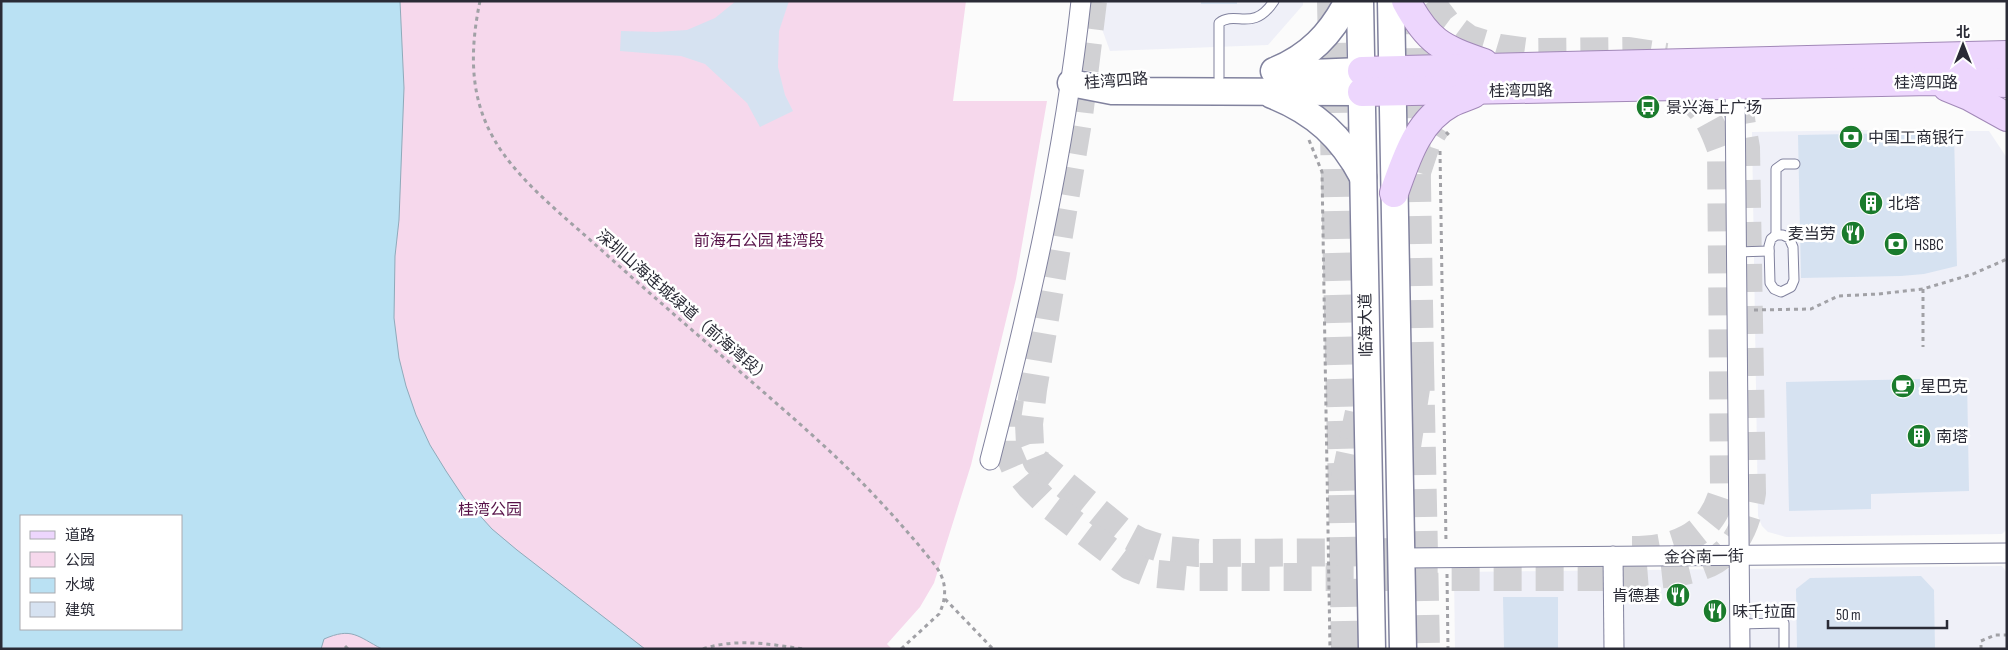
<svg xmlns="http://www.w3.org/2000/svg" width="2008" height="650" viewBox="0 0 2008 650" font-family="'Sofia Sans Condensed','Noto Sans SC',sans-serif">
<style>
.built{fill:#eff0f8}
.green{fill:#f6d8ec}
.water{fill:#bae1f3;stroke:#8faaba;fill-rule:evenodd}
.building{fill:#d6e2f1}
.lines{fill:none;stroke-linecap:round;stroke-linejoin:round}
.primary-tunnel{stroke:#d1d1d4;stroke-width:28;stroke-dasharray:28 14;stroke-linecap:butt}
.highway-tunnel{stroke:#d1d1d4;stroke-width:28;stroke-dasharray:28 14;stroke-linecap:butt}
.lane-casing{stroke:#81829e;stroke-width:11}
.street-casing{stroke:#81829e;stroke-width:21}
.secondary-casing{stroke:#81829e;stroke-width:29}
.primary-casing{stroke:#a188b7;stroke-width:30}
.path{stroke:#a1a1a6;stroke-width:3;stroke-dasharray:4 4;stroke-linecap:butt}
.lane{stroke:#fff;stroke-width:9}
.street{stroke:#fff;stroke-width:19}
.secondary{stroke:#fff;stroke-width:26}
.primary{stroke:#edd6fd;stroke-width:28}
.labels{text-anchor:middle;stroke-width:5;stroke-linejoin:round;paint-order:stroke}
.street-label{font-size:16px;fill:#2a2b36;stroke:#fff}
.poi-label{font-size:16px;fill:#2a2b36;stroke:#fff;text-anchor:start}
.park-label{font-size:16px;fill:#571248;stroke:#fff}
</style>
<rect width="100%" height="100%" fill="#fbfbfb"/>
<!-- built -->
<g class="built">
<polygon points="1103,1 1303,1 1303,5 1268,45 1110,51 1102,29"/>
<polygon points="1942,129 1943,131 1989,131 2007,158 2007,529 2002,534 1786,537 1768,532 1762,526 1758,516 1752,132"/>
<polygon points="2002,566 2007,573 2007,649 1455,649 1454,572"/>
</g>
<!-- green -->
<polygon class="green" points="400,1 966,1 953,101 1047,101 1016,279 971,465 934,583 920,607 887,644 892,649 321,649 404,88"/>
<!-- water -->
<path class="water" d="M1 1H400L404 88 399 220 395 256 394 318 399 358 406 386 416 415 430 445 446 471 464 498 492 529 517 550 645 649H382C357 636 352 627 324 639L321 649H1ZM21 516H181V629H21Z"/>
<!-- building -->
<g class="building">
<polygon points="736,1 789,1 779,31 778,67 785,95 793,111 760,127 747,103 705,64 681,56 620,51 621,31 656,32 687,30 715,18"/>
<rect x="1201" y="1" width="36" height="3"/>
<polygon points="1954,132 1957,266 1924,274 1901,276 1801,278 1798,135"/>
<polygon points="1967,378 1969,491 1871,494 1871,509 1789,511 1786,382"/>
<polygon points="1921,576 1934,590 1935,649 1797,649 1796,589 1810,578"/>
<polygon points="1503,597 1558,597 1558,649 1504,649"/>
</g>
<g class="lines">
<!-- primary-tunnel -->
<g class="primary-tunnel">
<polyline points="1093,1 1079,116 1033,390 1029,424 1030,444 1037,462 1124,533 1141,542 1167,550 1198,553 1424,552"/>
<polyline points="1331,1 1342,492"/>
<polyline points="1430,1 1446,22 1469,39 1499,48 1529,52 1629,51 1666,57"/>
<polyline points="1417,172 1427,142 1437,126"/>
<path d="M1010 399 1006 425V447L1015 468 1030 486 1048 504 1130 566 1148 573 1189 577H1632C1698 572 1740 569 1752 493L1746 148 1741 119 1734 105"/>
<polyline points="1406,453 1420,363 1414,2"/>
<path d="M1632 550C1678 550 1713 535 1724 487L1721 149C1707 110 1697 98 1658 84"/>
</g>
<!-- highway-tunnel -->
<g class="highway-tunnel">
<polyline points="1420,363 1426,649"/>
<polyline points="1345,649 1342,492 1360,407"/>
</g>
<!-- lane casing -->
<g class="lane-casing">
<g id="lane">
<path d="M1219 77V23C1236 10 1253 33 1274 1"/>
<polygon points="1776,235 1783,235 1789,238 1793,247 1794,280 1791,287 1781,292 1774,289 1770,283 1769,246 1771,239"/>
<polyline points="1776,235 1776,169 1783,164 1795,164"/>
<polyline points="1736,252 1769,251"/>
<polyline points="1740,624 1784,623 1784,649"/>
</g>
</g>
<!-- street casing -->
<g class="street-casing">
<g id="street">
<polyline points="1735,86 1740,649"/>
<path d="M990 460C1029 309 1064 157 1081 1"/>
<polyline points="1613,556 1614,649"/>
<polyline points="1402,558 2007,553"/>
</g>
</g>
<!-- secondary casing -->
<g class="secondary-casing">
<g id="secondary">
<polyline points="1360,1 1372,649"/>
<polyline points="1391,1 1403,649"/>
<path d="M1274 71C1309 57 1331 34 1348 1"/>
<polyline points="1285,74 1362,71"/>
<polyline points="1071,83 1112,91 1362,92"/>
<path d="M1272 95C1315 112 1342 137 1363 177"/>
</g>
</g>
<!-- primary casing -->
<g class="primary-casing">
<g id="primary">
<path d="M1406 1C1428 42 1441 48 1484 63"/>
<polyline points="1362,71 2007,55"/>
<polyline points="1947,87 1969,96 2007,117"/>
<polyline points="1362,92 1932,81 2007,83"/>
<path d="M1394 193C1406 160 1417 121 1451 103 1458 99 1466 97 1473 94"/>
</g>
</g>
<!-- path -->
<g class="path">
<path d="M480 1C470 49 469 96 494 139 516 179 565 217 598 247 651 295 706 342 760 389 799 423 838 457 873 494 890 512 906 530 922 549 928 557 937 566 941 575 947 588 945 602 939 614L901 649"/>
<polyline points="1446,132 1451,137"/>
<polyline points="1309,140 1322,172 1330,649"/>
<polyline points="1440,151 1446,543"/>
<polyline points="1923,289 1923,347"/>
<polyline points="1754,310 1811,309 1838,296 1878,294 1923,289 1973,274 2007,259"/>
<polyline points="1447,574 1448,649"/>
<polyline points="945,599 993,649"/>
<polyline points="345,646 348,649"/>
<path d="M703 649C736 638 770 644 803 649"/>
<polyline points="1981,649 1981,641 1995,635 2007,635"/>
</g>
<!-- lane -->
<use href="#lane" class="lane"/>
<!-- street -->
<use href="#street" class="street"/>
<!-- secondary -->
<use href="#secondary" class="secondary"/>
<!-- primary -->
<use href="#primary" class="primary"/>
</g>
<!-- icons -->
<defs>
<g id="bus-disc" transform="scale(1.25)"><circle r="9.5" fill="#1a7b2c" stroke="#fff"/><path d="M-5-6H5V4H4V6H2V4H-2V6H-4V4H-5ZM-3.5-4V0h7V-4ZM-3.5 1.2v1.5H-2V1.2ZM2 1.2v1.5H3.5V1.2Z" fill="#fff"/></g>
<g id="bank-disc" transform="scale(1.25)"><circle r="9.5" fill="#1a7b2c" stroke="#fff"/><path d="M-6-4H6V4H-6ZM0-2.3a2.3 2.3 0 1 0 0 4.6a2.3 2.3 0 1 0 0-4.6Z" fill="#fff"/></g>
<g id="building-disc" transform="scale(1.25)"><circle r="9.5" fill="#1a7b2c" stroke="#fff"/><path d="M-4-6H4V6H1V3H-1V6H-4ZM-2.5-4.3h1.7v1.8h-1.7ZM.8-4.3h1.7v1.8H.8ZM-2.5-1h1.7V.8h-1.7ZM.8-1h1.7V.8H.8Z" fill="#fff"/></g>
<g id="restaurant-disc" transform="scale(1.25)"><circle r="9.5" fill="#1a7b2c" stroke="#fff"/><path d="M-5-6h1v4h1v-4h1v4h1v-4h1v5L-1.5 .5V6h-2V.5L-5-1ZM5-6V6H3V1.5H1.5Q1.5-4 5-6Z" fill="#fff"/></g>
<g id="cafe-disc" transform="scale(1.25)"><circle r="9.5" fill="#1a7b2c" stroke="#fff"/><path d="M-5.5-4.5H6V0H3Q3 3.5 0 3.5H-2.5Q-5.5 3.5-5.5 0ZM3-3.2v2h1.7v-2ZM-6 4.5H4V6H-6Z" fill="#fff"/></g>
</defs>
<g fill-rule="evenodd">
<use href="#bus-disc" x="1648" y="107"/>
<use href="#bank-disc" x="1851" y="137"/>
<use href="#building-disc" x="1871" y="203"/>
<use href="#restaurant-disc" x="1853" y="233"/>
<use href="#bank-disc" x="1896" y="244"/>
<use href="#cafe-disc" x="1903" y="386"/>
<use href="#building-disc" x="1919" y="436"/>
<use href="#restaurant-disc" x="1678" y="595"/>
<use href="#restaurant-disc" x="1715" y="611"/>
</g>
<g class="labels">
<!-- street labels -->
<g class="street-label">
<text transform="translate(1116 80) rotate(-4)" y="6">桂湾四路</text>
<text x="1926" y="88">桂湾四路</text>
<text transform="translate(1521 90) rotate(-1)" y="6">桂湾四路</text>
<text transform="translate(684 306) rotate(41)" y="6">深圳山海连城绿道（前海湾段）</text>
<text transform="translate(1365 325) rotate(-91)" y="6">临海大道</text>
<text transform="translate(1704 556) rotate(-1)" y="6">金谷南一街</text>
</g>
<!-- poi labels -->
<g class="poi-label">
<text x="1666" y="113">景兴海上广场</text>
<text x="1868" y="143">中国工商银行</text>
<text x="1888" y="209">北塔</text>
<text x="1836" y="239" text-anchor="end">麦当劳</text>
<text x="1914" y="250">HSBC</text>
<text x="1920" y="392">星巴克</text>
<text x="1936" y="442">南塔</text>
<text x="1660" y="601" text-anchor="end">肯德基</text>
<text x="1732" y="617">味千拉面</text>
</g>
<!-- park labels -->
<g class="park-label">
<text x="759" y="246">前海石公园 桂湾段</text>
<text x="490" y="515">桂湾公园</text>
</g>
</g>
<!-- border -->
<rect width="2008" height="650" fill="none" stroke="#2a2b36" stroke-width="5"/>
<!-- legend -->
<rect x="20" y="515" width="162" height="115" fill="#ffffff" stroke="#aaaaaf"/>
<rect x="30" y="531" width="25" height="8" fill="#edd6fd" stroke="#aaaaaf"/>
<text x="65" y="540" font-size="15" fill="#2a2b36">道路</text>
<rect x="30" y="552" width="25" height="15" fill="#f6d8ec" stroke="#aaaaaf"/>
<text x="65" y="565" font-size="15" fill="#2a2b36">公园</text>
<rect x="30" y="578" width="25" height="15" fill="#bae1f3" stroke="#aaaaaf"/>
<text x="65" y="590" font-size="15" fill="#2a2b36">水域</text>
<rect x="30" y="602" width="25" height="15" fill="#d6e2f1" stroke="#aaaaaf"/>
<text x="65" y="615" font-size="15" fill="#2a2b36">建筑</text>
<!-- north arrow -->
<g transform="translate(1963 45)" stroke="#ffffff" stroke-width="4" paint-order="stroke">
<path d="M0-4L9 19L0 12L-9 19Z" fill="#2a2b36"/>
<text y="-8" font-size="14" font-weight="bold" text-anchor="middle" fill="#2a2b36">北</text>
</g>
<!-- scale -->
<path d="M1828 620v8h119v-8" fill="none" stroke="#2a2b36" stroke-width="2.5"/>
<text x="1836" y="620" font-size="15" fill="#2a2b36" stroke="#ffffff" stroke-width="4" paint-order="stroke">50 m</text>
</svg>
